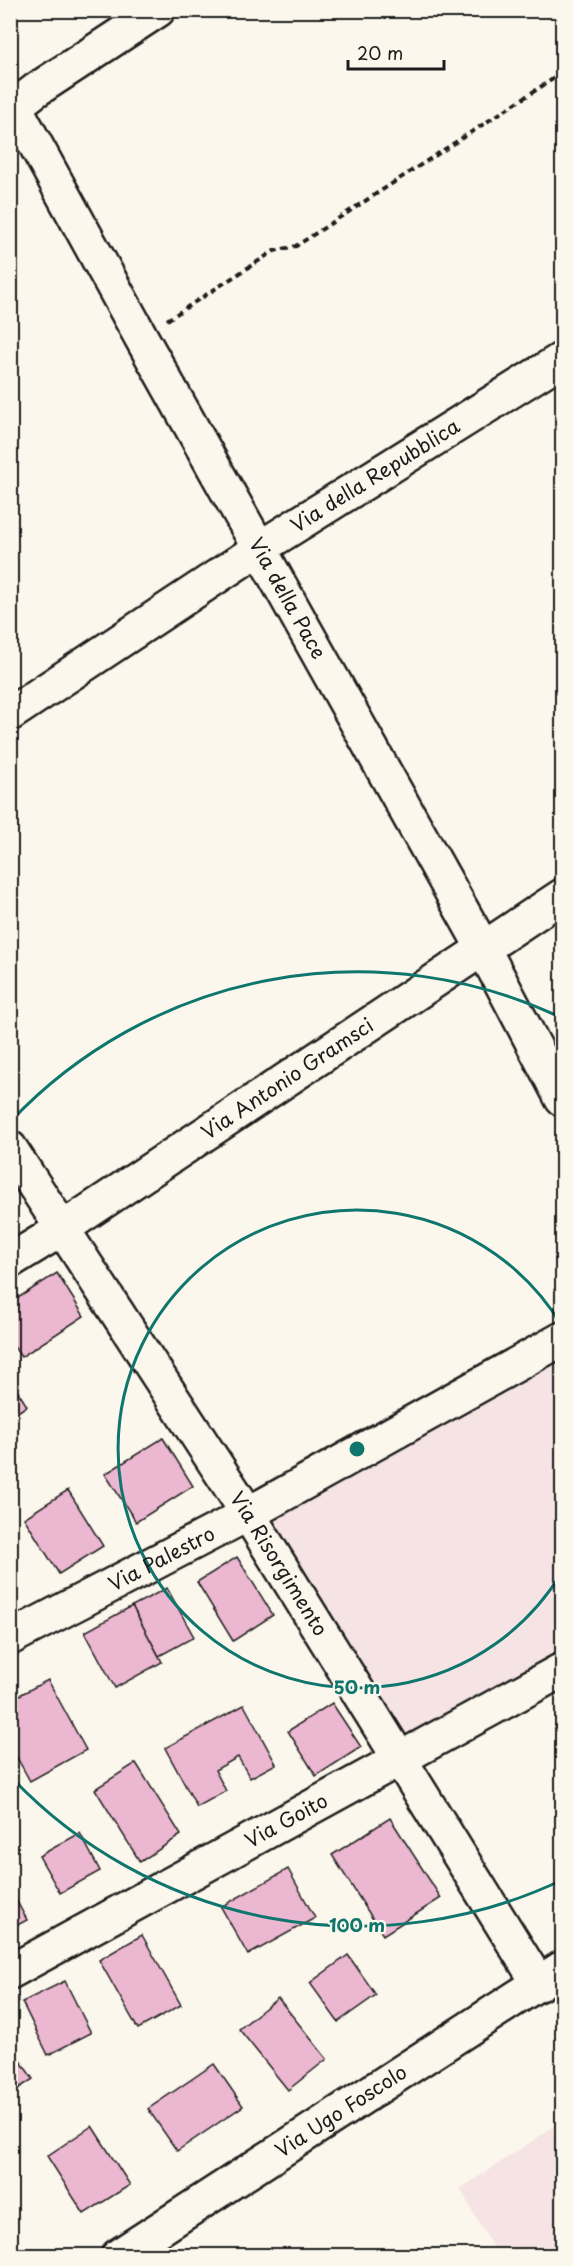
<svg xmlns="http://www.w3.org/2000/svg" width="573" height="2266" viewBox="0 0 573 2266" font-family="'Playpen Sans',sans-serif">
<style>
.built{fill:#f6e4e4}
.building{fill:#ecb7d1;stroke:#1c1c1c;stroke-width:1.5}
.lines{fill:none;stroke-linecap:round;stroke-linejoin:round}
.minor-casing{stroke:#1c1c1c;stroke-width:38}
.path{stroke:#1c1c1c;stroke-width:4;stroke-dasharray:6 4.5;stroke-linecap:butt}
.minor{stroke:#fbf7ec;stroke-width:33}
.ring{fill:none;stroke:#0f766e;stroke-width:3}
.labels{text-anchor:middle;stroke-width:4.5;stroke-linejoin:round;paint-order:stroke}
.street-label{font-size:20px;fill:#1c1c1c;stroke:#fbf7ec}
.centre{fill:#0f766e;stroke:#fbf7ec;stroke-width:3}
.ring-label{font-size:18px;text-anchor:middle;font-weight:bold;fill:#0f766e;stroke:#fbf7ec;stroke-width:4.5;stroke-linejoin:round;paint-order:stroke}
</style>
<rect width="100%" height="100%" fill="#fbf7ec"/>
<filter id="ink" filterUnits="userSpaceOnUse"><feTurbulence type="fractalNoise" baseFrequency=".0167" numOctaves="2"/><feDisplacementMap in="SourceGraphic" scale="12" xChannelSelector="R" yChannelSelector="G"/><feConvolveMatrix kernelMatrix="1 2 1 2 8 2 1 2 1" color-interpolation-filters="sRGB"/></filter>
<g filter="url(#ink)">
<!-- built -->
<g class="built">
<polygon points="562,1350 562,1657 403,1745 260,1516"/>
<polygon points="562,2121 562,2255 497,2255 460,2189"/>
</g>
<!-- building -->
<g class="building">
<polygon points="57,1273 84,1316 21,1357 10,1341 10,1303"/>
<polygon points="10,1379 27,1406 10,1417"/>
<polygon points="163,1438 193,1486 136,1522 105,1474"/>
<polygon points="68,1490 103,1546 59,1574 24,1518"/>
<polygon points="237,1557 273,1615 233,1641 197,1582"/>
<polygon points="167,1588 194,1637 159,1656 132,1606"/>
<polygon points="132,1606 162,1662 115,1688 85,1632"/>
<polygon points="48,1680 86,1750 30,1781 10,1745 10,1700"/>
<polygon points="332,1703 361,1747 316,1776 288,1731"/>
<polygon points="244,1705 276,1764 250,1778 238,1757 215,1770 226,1791 197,1807 165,1748"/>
<polygon points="136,1763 181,1835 140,1862 95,1789"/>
<polygon points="390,1818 441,1898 383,1935 332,1855"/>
<polygon points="80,1833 100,1871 60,1893 39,1856"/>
<polygon points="288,1869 315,1918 248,1955 221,1907"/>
<polygon points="10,1889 27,1920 10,1929"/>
<polygon points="142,1935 181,2005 138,2029 99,1960"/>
<polygon points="348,1955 376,1995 338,2022 310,1983"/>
<polygon points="65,1981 91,2033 48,2055 22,2002"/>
<polygon points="278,1998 327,2059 288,2090 239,2029"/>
<polygon points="10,2046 33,2079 10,2094"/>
<polygon points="214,2064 243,2106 177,2151 148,2109"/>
<polygon points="92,2126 130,2185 84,2214 47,2156"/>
<polygon points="10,2237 22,2256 10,2256"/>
</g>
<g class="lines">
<!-- minor casing -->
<g class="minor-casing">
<g id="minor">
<path id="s1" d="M10 98 141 337 483 948 562 1099"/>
<polyline points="10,110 36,90 158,10"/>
<path id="s2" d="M10 714 260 548 562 359"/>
<path id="s3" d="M10 1148 248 1514 539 1984"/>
<path id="s4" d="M10 1261 62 1229 562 896"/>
<path id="s5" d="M10 1638 248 1514 562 1339"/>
<path id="s6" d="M10 1972 562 1670"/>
<path id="s7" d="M118 2256 562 1968"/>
</g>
</g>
<!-- path -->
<polyline class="path" points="167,320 274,251 296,246 562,73"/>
<!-- minor -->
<use href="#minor" class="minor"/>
</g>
</g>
<!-- distance rings -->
<g class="ring">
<path d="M562 1572A239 239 0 1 1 562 1326"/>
<path d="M562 1880A477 477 0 0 1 11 1777M11 1121A477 477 0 0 1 562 1018"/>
</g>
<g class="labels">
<!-- street labels -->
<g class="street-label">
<text dy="7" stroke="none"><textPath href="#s2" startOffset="436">Via della Repubblica</textPath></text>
<text dy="7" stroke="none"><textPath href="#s1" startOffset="572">Via della Pace</textPath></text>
<text dy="7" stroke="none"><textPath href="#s4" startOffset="332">Via Antonio Gramsci</textPath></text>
<text dy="7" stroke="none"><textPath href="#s5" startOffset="171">Via Palestro</textPath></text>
<text dy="7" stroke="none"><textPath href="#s3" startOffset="495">Via Risorgimento</textPath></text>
<text dy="7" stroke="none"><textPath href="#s6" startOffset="315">Via Goito</textPath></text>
<text dy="7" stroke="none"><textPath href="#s7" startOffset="266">Via Ugo Foscolo</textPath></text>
</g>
</g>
<circle cx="357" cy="1449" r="9" class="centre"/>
<g class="ring-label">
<text x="357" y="1694">50 m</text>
<text x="357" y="1932">100 m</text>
</g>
<!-- margin -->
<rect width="573" height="2266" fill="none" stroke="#fbf7ec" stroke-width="36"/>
<rect x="18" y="18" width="537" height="2230" fill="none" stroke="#1c1c1c" stroke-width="2" filter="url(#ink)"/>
<!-- scale -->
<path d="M348 60v9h96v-9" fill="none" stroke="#1c1c1c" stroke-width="3"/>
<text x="357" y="60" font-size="18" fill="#1c1c1c" stroke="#fbf7ec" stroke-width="4.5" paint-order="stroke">20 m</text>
</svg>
